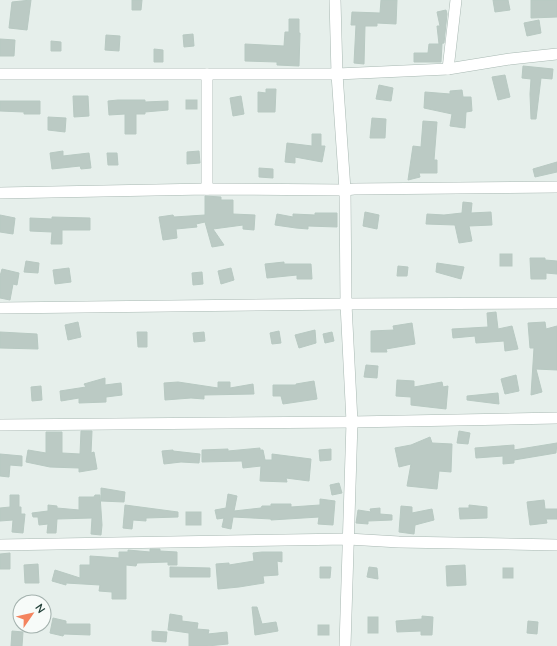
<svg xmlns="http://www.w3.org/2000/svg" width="557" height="646" viewBox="0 0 557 646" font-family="'Nunito Sans',sans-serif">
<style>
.building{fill:#bbcac4;stroke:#b8c9c2}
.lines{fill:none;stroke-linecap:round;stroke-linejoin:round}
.street-casing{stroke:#a8b8b2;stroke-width:12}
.street{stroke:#fff;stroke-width:11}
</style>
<rect width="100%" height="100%" fill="#e6efeb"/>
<!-- building -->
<g class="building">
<polygon points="31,0 27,30 9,28 12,2"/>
<polygon points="132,0 142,0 141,10 132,10"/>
<polygon points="381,0 397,0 396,24 377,23 377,26 365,26 364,64 354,63 356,25 351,25 352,12 380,13"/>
<polygon points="493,0 508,0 510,10 495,12"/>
<polygon points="531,0 557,0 557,17 531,18"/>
<polygon points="446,10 447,14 444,43 439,44 437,26 440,26 437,12"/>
<polygon points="289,19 299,19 299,33 300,33 299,66 277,65 277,62 245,61 245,44 284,46 285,32 289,32"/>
<polygon points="539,20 541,33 527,36 524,23"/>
<polygon points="193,34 194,46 184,47 183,35"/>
<polygon points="106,35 120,36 119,51 105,50"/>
<polygon points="0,39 15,40 14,56 0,56"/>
<polygon points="51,41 61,42 61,51 51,51"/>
<polygon points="429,44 442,44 441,62 414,62 414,53 428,53"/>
<polygon points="154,49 163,50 163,62 154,62"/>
<polygon points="523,66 553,69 552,79 541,78 536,119 531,119 530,94 531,79 522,78"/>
<polygon points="505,75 510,97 498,100 492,77"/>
<polygon points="379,85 393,88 391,101 376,99"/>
<polygon points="266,89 276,89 275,112 258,112 258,92 266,93"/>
<polygon points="462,90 463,97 471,97 472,111 466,112 465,128 450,126 452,114 424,108 425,92 450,94 450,91"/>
<polygon points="73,96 88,96 89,116 74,117"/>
<polygon points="241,96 244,114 233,116 230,98"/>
<polygon points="118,100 145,100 145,102 168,101 168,110 145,112 145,114 136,114 136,134 125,134 125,114 109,115 108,101"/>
<rect x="186" y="100" width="11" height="9"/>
<polygon points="0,101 40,101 40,114 24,114 24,112 0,111"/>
<polygon points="48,117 66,118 65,132 48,130"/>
<polygon points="372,118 386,119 385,138 370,138"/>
<polygon points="423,121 437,122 434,160 437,160 437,173 419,173 420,177 408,180 413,146 421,147"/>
<polygon points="312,134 321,134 321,146 325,146 322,162 295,157 295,163 285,162 287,143 312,146"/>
<polygon points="63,151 63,156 89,153 91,168 81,169 80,166 52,169 50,153"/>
<polygon points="199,151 200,163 187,164 187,152"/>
<polygon points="107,153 117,153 118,165 108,165"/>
<polygon points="557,162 557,172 535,177 533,169"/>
<polygon points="259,168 273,169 273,178 259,177"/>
<polygon points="205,196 221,197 221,200 233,200 233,214 255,215 254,230 243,229 243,225 213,229 224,245 212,247 205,222 196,224 197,227 176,229 177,238 163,240 159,217 173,215 174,217 205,215"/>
<polygon points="463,202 472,203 471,213 491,212 492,225 469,226 472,241 459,243 455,225 426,224 427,214 444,215 462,213"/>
<polygon points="365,212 379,215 377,229 363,226"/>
<polygon points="315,213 337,213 337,227 308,226 308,229 296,228 275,225 277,214 293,217 293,214 315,215"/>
<polygon points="0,215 15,218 13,234 0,232"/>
<polygon points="52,217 90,218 90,230 62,230 62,244 51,244 52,232 30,231 30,218 52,219"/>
<rect x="500" y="254" width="12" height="12"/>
<polygon points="530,258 545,258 545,260 557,261 557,274 546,273 546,279 531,279"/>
<polygon points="26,261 39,263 38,273 24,272"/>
<polygon points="284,262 284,264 311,264 312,279 297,279 297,275 267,278 265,264"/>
<polygon points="437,263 464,267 461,279 436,272"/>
<polygon points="398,266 408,267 407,276 397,276"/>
<polygon points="69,268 71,282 55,284 53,270"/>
<polygon points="231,268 234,280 221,284 218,271"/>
<polygon points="2,269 19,273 17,285 13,284 10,300 0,298 0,276"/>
<polygon points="202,272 203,284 193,285 192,273"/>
<polygon points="496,312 498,329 512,326 518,349 505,351 504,341 476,343 475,336 453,338 452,329 488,327 487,313"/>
<polygon points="78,322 81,337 68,340 65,325"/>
<polygon points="545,322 546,329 557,326 557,370 536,369 542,392 531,395 534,348 530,348 528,323"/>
<polygon points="412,323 415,344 386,349 387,352 371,352 371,331 394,330 393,326"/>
<polygon points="315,330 316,343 299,348 295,335"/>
<polygon points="279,331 281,343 272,344 270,333"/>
<polygon points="0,332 37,334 38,349 0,348"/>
<polygon points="137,332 147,332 147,347 138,347"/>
<polygon points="204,332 205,341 194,342 193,333"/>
<polygon points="332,332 334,341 325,343 323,334"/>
<polygon points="366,365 378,366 377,378 364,377"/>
<polygon points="516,375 519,391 505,394 501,379"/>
<polygon points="105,378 105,385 121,383 122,395 106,397 106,402 79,403 79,398 61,401 60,391 86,387 84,384"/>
<polygon points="397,380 414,381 414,387 442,382 443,387 448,386 446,409 411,405 411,397 396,396"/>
<polygon points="314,381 317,399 283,404 281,396 273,396 273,385 296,385 296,384"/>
<polygon points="178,382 218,388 218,382 230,382 230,388 253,384 254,394 204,395 204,399 191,398 165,400 164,383"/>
<polygon points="41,386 42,400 32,401 31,387"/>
<polygon points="498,393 499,404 467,400 467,396"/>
<polygon points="81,431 92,431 91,453 94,452 97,469 79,472 79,468 50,467 26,462 28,450 46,453 46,432 62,432 62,453 80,454"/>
<polygon points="459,431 470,433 468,444 457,443"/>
<polygon points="430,437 432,443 452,444 451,472 439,471 437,489 407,486 411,464 399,467 395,448 411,445"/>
<polygon points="557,443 556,453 514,460 514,463 503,464 503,456 476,458 475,448 514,445 514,450"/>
<polygon points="260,448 260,450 263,450 265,460 272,460 272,454 311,459 309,481 286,478 287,482 260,481 261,466 243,468 242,461 202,462 202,450 228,449 228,451"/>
<polygon points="331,449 331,460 320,461 319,450"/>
<polygon points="173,450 173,451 200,454 199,463 181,462 164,464 162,451"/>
<polygon points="0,454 22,456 22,466 10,465 9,477 0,476"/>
<polygon points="339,483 342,493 332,495 330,485"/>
<polygon points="101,488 125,492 124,502 101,501"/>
<polygon points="228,494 237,496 234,511 261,508 262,506 271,506 271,504 291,504 291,507 320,505 320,499 335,501 333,525 318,524 319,517 271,520 271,519 233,517 231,529 222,527 224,518 217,519 215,510 226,508"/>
<polygon points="10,495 19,495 19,507 21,507 21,514 25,514 23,533 12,532 13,520 0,521 0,508 10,507"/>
<polygon points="95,495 100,495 102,525 101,535 91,534 92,518 57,519 56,533 47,533 48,524 39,525 38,517 33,517 32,513 48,511 48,505 57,506 57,508 79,510 79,497 94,497"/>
<polygon points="544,500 545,509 557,509 557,519 546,519 547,523 530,525 527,502"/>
<polygon points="125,505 178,512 178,517 146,518 146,521 133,520 132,529 123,528"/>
<polygon points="469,505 487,507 487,518 460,519 459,508 469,508"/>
<polygon points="401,506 412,507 412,513 432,509 434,520 415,525 414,534 399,532"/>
<polygon points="380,508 380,514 392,515 392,520 368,521 368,524 356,523 358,510 371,512 370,509"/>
<rect x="186" y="512" width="15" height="13"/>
<polygon points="150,549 160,549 160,551 177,552 177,565 168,565 168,562 137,563 136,566 126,565 126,599 112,599 112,592 99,591 100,585 66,583 66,585 52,581 55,570 80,578 80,565 90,565 90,556 119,558 119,552 128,552 128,550 150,552"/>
<polygon points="262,552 282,552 282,562 277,561 278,575 263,576 264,583 239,587 218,589 216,564 229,563 229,565 254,561 253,553"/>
<polygon points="10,553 10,569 0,569 0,554"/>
<polygon points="38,564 39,583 25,583 24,565"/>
<polygon points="465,565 466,585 447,586 446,566"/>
<polygon points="170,567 210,568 210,577 170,577"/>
<polygon points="320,567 331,567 330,578 320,578"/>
<polygon points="369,567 377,568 378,579 367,577"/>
<rect x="503" y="568" width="10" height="10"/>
<polygon points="252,607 257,607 262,624 276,622 278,631 255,635"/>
<polygon points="170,614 182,616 182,621 198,623 197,629 209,630 208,634 227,632 228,644 207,646 189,646 189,633 168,630"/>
<polygon points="422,616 433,617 432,635 421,635 421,631 397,632 396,621 422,619"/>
<rect x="368" y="617" width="10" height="16"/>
<polygon points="53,618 66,621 66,624 90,624 90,635 64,634 63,636 50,633"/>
<polygon points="528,621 538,622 537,634 527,633"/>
<rect x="318" y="625" width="11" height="10"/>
<polygon points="12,631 23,632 22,646 11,646"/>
<polygon points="152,631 167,632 166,642 152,641"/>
</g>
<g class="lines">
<!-- street casing -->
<g class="street-casing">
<g id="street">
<polyline points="335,0 337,74 345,190 346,304 352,422 345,646"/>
<polyline points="448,69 456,0"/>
<polyline points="0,74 337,74 448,69 510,59 557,54"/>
<polyline points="207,189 207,74"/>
<polyline points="0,193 207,189 345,190 354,189 557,187"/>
<polyline points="0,308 346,304 557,303"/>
<polyline points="0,425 352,422 557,418"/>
<polyline points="0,545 348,539 399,542 557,545"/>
</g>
</g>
<!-- street -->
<use href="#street" class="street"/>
</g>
<!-- north arrow -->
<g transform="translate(32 614) rotate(56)"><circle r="19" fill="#f7fbf9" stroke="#a3b1ad"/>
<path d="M0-3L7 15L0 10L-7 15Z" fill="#f4845f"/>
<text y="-6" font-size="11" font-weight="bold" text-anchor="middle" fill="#24423a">N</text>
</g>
</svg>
